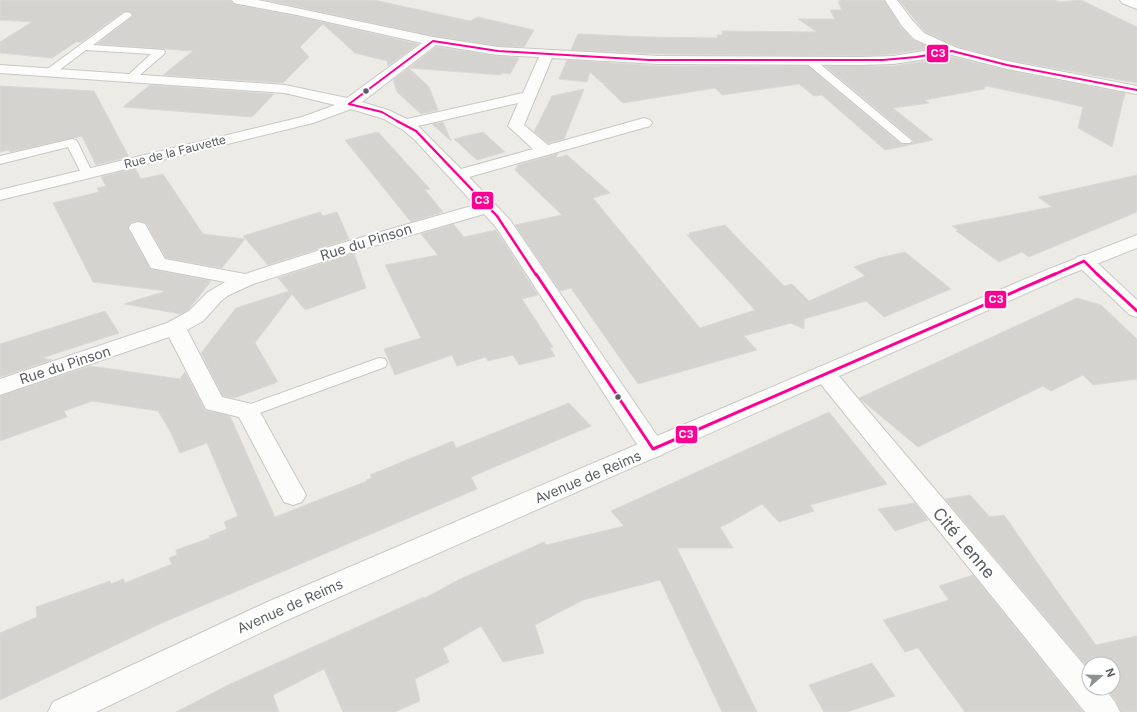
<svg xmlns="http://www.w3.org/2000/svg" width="1137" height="712" viewBox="0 0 1137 712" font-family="Inter,sans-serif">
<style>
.building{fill:#d4d3d0;stroke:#dcd9d4}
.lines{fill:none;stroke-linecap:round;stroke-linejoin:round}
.lane-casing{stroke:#c8c8c7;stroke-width:2}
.street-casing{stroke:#c8c8c7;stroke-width:2}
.secondary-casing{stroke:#c8c9c8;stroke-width:2}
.lane{fill:#fcfcfb;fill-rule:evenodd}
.street{fill:#fcfcfb;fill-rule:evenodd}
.secondary{fill:#fcfcfb;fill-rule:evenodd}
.bus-1-far2-casing{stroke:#fff;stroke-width:4}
.bus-1-far1-casing{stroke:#fff;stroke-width:5}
.bus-1-casing{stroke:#fff;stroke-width:6}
.bus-1-far2{stroke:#ff0092;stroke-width:2}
.bus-1-far1{stroke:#ff0092;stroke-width:2.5}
.bus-1{stroke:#ff0092;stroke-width:3}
.bus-dot{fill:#5b5f65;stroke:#fff;stroke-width:1.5}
.labels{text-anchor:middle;stroke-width:4;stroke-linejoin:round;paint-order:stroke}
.far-street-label{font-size:12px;fill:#5b5f65;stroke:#fff}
.street-label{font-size:14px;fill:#5b5f65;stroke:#fff}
.near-street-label{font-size:17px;fill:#5b5f65;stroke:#fff}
.line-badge{stroke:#fff;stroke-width:1.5}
.badge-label{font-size:11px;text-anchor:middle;font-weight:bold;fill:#fff}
</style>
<rect width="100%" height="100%" fill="#ecebe6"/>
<!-- building -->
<g class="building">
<polygon points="0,0 231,0 233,4 238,5 297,16 418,44 388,66 387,61 355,53 323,24 300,47 309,57 283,83 163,75 193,51 97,44 133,16 131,12 127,11 123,12 81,42 76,42 52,58 0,53 0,42 32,22 0,20"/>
<polygon points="265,0 374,0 470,21 478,17 534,30 524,47 498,46 433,36"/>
<polygon points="839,0 884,0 901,27 913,40 932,48 893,54 862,56 659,54 571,50 578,34 646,37 718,38 717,35 723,35 722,31 817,32 798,19 835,19 830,10 842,10 838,2 841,2"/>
<polygon points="899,0 1055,0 1060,2 1081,0 1137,27 1137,83 1007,60 958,47 925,32"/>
<polygon points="436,47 498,56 519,58 510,74 502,73 501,75 409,68"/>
<polygon points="952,57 1007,70 1125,93 1112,147 1078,128 1083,107 1049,99 986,86 984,89 925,100 929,103 893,108 933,140 885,150 822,95 814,96 799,84 722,95 715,88 623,103 603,84 607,83 602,83 590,72 587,82 559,79 567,60 659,66 808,66 901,144 910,144 914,141 911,138 825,66 893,66"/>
<polygon points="409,68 429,87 438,110 421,114 397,92 393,80"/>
<polygon points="150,85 274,94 252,117 123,107"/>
<polygon points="0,86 94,91 129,157 96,165 82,136 10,152 9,150 0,152"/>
<polygon points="584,89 564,139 548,143 534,132 552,96"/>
<polygon points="443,122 451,141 432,124"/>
<polygon points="378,132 430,189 425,190 443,212 411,222 345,140"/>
<polygon points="483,132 505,152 477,160 454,139"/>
<polygon points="558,153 556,158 567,155 610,193 593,198 700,328 755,310 687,235 690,235 689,233 725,225 784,286 792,284 809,301 865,276 854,267 879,258 905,252 951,289 884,317 866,301 804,319 804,329 791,323 744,336 757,350 638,384 571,288 560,291 515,225 562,215 515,170 518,165"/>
<polygon points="135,168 141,179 163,174 203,234 245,239 222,268 166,258 146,223 138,221 130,223 128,229 151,269 211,281 188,310 181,314 124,304 166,291 93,282 53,203 99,192 97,188 106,186 101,177"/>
<polygon points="1137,175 1137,212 1029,257 1022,252 999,262 956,231 958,230 952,226 1052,207 1038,197"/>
<polygon points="320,212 323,216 337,212 349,239 268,265 243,236"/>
<polygon points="453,224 464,237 496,230 538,295 522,299 553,347 550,348 555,356 519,365 513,355 488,361 486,357 457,366 452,355 395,375 384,349 421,338 385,265 438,255 421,234"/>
<polygon points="354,253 366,288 305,310 292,294 255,343 278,382 234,398 223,396 201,353 236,308 289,291 278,278"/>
<polygon points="1077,298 1101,305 1137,339 1137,379 1093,385 1083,375 1051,391 1043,386 918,447 859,398"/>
<polygon points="105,311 119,333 42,358 52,360 0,377 0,344"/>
<polygon points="90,366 180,379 185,372 205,410 230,416 275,517 367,481 366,480 372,478 370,475 453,441 456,448 569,403 591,426 471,477 477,489 162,623 0,700 0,633 37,617 36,607 110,581 111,584 123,579 125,583 172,564 169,558 177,555 176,550 210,538 209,536 227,529 224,522 238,516 207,443 180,453 170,431 158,411 93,401 64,411 67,417 0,441 0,396"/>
<polygon points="829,412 887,484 810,505 814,511 779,522 762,504 731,522 720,527 733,548 677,548 757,712 722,712 660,580 583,600 535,625 544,653 503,662 481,626 443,648 449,662 415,679 420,701 395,712 343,712 324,669 273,695 279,712 176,712 228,685 424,597 425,598 458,580 544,542 546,545 624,526 611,511"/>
<polygon points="970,495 990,517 1004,515 1062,598 1096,645 1137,636 1137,712 1121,712 1116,701 1106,688 1113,688 1113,664 1089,664 1089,669 945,499"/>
<polygon points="915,503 928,520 895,531 878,509"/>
<polygon points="973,575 1083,712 965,712 918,648 905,652 883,620 949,600 939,586"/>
<polygon points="872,663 895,696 847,712 824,712 809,685"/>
</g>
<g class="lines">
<!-- lane casing -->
<g class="lane-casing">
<g id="lane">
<polygon points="127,12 130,13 132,15 130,17 93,45 164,50 165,52 164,54 134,80 126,80 125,78 151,54 86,50 54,74 46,74 45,72 46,70 124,13"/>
<polygon points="810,58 814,59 910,139 912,141 910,143 902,143 806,63 805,61 806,59"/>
<polygon points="72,139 76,140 78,143 93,174 91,177 83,177 68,147 0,164 0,156"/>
<polygon points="379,358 385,359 387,363 385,367 254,415 248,417 242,415 239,411 242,407"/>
</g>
</g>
<!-- street casing -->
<g class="street-casing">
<g id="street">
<path d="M232 0H258L433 37 498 47 659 56 862 57 893 56 937 49 914 39 902 26 885 0H897L912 20 924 33 957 48 1007 61 1137 86V94L1007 69 952 55 893 64 862 65 659 64 552 58 524 125 548 145 644 118 650 120 652 123 650 126 469 177 510 220 662 443 665 449 662 455 653 458 644 455 496 227 484 214 356 251 253 284 229 295 222 300 203 321 187 330 222 397 256 405 306 495 302 502 293 505 284 502 239 417 206 409 169 337 0 395V379L167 323 189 311 208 292 225 282 151 268 129 228 131 224 138 222 145 224 165 259 245 274 342 243 475 205 414 139 403 130 384 119 351 109 313 123 0 200V190L302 117 335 105 285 93 0 73V65L285 85 347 98 422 43 297 15 238 4 234 3ZM436 45 498 55 539 57 523 93 407 119 388 110 362 102ZM518 103 508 126 533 149 461 169 418 126Z"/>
<polygon points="1084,255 1091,257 1137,300 1137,317 1130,315 1077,265 1074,261 1077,257"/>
<polygon points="824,366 832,368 1089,671 1089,688 1104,688 1115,702 1120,712 1085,712 816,378 813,373 816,368"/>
</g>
</g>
<!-- secondary casing -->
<g class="secondary-casing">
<g id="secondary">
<polygon points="1120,0 1137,0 1137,9 1122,3"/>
<polygon points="1137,235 1137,248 1063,277 285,621 96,712 48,712 53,702 265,603 1049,269"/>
</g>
</g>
<!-- lane -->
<use href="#lane" class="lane"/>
<!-- street -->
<use href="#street" class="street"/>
<!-- secondary -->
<use href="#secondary" class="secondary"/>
<!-- bus-1-far2 casing -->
<g class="bus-1-far2-casing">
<g id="bus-1-far2">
<polyline points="349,104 382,112 399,122"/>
<polyline points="349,104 433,41 498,51 649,60 883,60 916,57 952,51 1007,65 1137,90"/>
</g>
</g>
<!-- bus-1-far1 casing -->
<g class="bus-1-far1-casing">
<g id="bus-1-far1">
<polyline points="397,121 416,131 497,216 536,275"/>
<polyline points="1053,275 1084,261 1098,275"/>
</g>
</g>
<!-- bus-1 casing -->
<g class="bus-1-casing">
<g id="bus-1">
<polyline points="536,274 653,449 1055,274"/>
<polyline points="1097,274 1137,311"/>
</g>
</g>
<!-- bus-1-far2 -->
<use href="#bus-1-far2" class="bus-1-far2"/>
<!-- bus-1-far1 -->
<use href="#bus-1-far1" class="bus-1-far1"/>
<!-- bus-1 -->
<use href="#bus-1" class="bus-1"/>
</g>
<!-- markers -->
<g class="bus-dot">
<circle cx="366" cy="91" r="3.5"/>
<circle cx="618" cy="397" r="3.5"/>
</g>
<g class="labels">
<!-- far-street labels -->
<g class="far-street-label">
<text transform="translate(175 152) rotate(-14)" y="4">Rue de la Fauvette</text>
</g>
<!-- street labels -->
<g class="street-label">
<text transform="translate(366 242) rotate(-17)" y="5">Rue du Pinson</text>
<text transform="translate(65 365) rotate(-18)" y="5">Rue du Pinson</text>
<text transform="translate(588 477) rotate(-23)" y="5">Avenue de Reims</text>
<text transform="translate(290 606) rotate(-24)" y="5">Avenue de Reims</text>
</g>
<!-- near-street labels -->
<g class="near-street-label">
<text transform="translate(964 543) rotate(50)" y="6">Cité Lenne</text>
</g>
</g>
<g class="line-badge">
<rect x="926" y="44" width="23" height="19" rx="4" fill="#ff0092"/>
<rect x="471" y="191" width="23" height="19" rx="4" fill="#ff0092"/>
<rect x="984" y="290" width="23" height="19" rx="4" fill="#ff0092"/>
<rect x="675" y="425" width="23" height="19" rx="4" fill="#ff0092"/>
</g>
<g class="badge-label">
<text x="938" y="57">C3</text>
<text x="482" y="204">C3</text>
<text x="996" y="303">C3</text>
<text x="686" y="438">C3</text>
</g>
<!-- north arrow -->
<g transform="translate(1101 676) rotate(70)"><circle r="19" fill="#ffffff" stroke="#bdbfc1"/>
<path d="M0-3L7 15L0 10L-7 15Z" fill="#8e9092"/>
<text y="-6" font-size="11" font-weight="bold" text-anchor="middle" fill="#5b5f65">N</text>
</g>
</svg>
